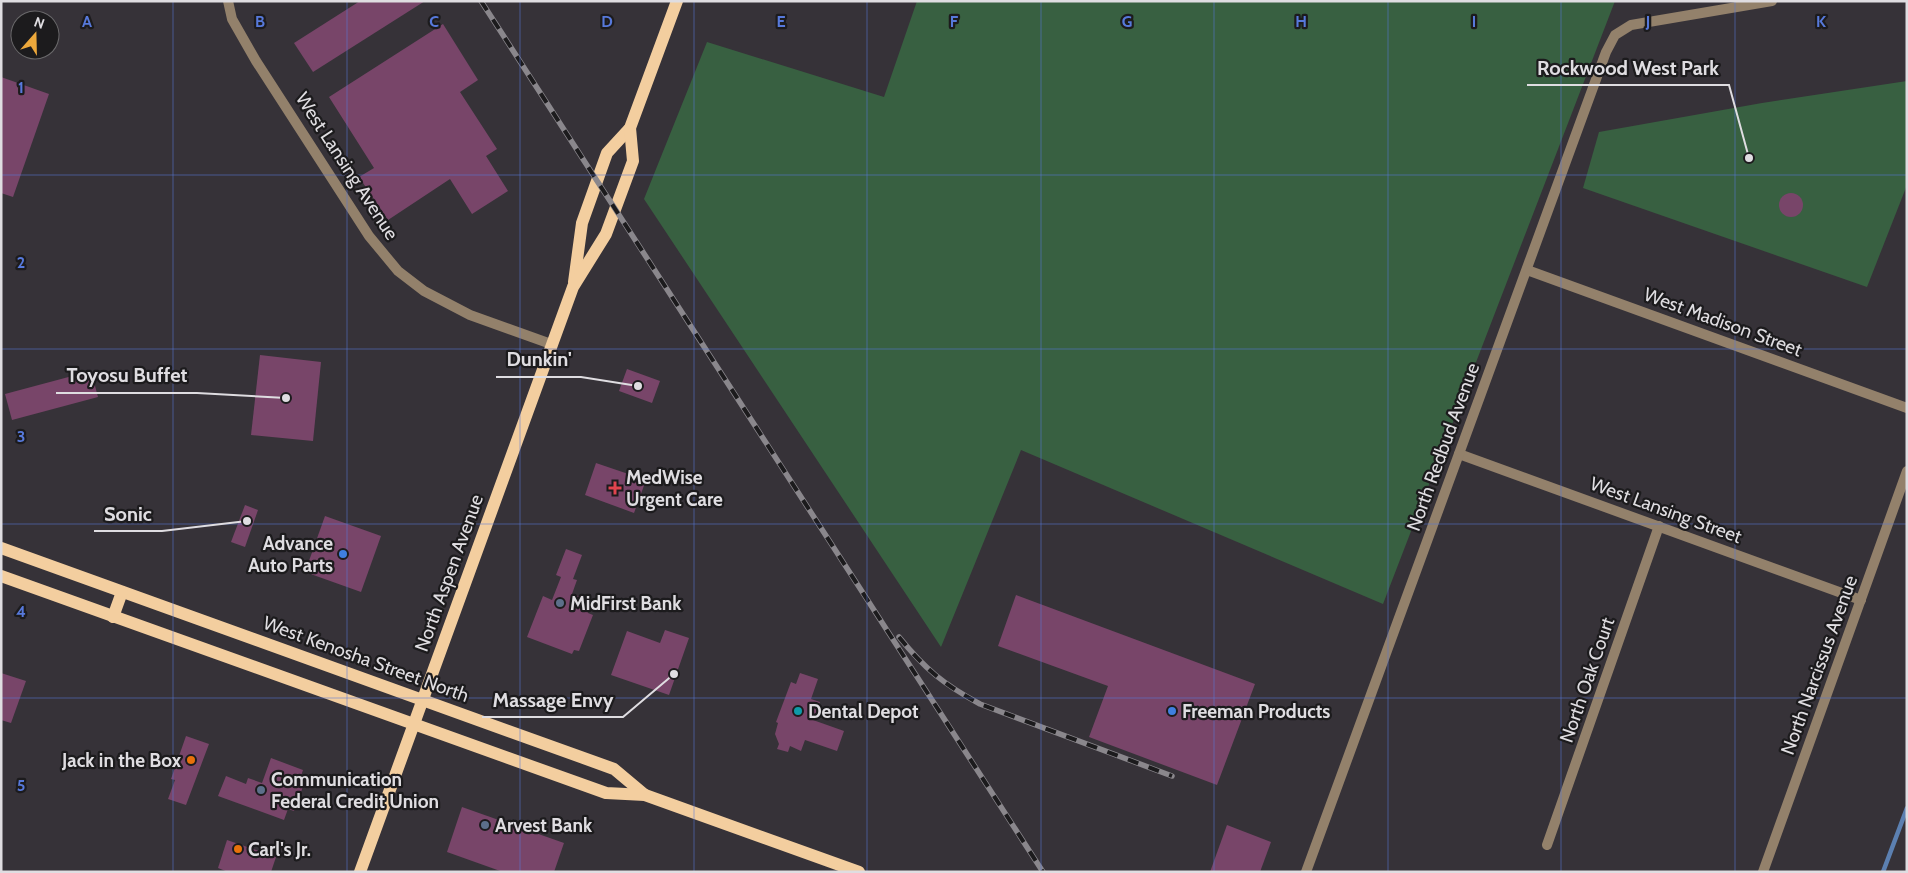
<svg xmlns="http://www.w3.org/2000/svg" width="1908" height="873" viewBox="0 0 1908 873" font-family="Cabin,sans-serif">
<rect width="100%" height="100%" fill="#363238"/>
<!-- green -->
<g fill="#386041">
<path d="M917 1H1615L1383 604 1021 450 941 647 644 199 707 42 884 97Z"/>
<path d="M1907 81V185L1867 287 1583 188 1599 132 1762 103Z"/>
</g>
<g fill="none" stroke-linecap="round" stroke-linejoin="round">
<!-- stream -->
<path stroke="#5c80b1" stroke-width="4.5" d="M1883 872 1907 808"/>
</g>
<!-- building -->
<g fill="#784569">
<path d="M360 1H425L313 72 294 43Z"/>
<path d="M443 24 478 80 460 92 497 149 486 156 508 191 472 214 450 179 388 220 359 177 374 168 329 97Z"/>
<path d="M1 77 49 94 13 197 1 193Z"/>
<circle cx="1791" cy="205" r="12"/>
<path d="M260 355 321 362 313 441 251 435Z"/>
<path d="M627 369 660 381 652 403 619 391Z"/>
<path d="M91 371 98 397 12 420 5 394Z"/>
<path d="M596 463 646 480 634 513 585 495Z"/>
<path d="M245 505 258 510 245 547 231 542Z"/>
<path d="M325 516 381 536 361 592 305 572Z"/>
<path d="M566 549 582 555 573 579 577 580 572 594 581 597 578 605 589 609 588 613 593 615 579 651 574 650 572 654 527 637 543 596 552 600 561 577 556 575Z"/>
<path d="M1016 595 1255 684 1217 785 1089 737 1108 686 998 646Z"/>
<path d="M665 630 689 638 669 695 611 675 627 631 660 643Z"/>
<path d="M1 673 26 681 11 723 1 720Z"/>
<path d="M800 673 818 679 811 699 820 702 813 720 844 731 837 751 805 740 801 751 790 746 788 752 777 749 779 744 775 734 778 723 776 722 791 682 796 684Z"/>
<path d="M186 736 209 744 186 805 168 799 175 780 171 779Z"/>
<path d="M271 758 303 770 299 782 304 784 294 811 288 809 284 820 218 796 226 776 246 784 248 778 262 783Z"/>
<path d="M462 807 564 843 554 872H503L447 852Z"/>
<path d="M1227 825 1271 842 1260 872H1210Z"/>
<path d="M227 840 276 857 271 872H228L218 868Z"/>
</g>
<g fill="none" stroke-linecap="round" stroke-linejoin="round">
<!-- street -->
<g stroke="#93816b" stroke-width="10">
<path d="M228 1 232 19 256 61 369 236 398 271 424 291 470 315 551 344"/>
<path d="M1527 270 1907 408"/>
<path d="M1459 454 1861 600"/>
<path d="M1547 845 1659 526"/>
<path d="M1306 872 1606 52 1615 35 1631 25 1772 1"/>
<path d="M1763 872 1907 471"/>
</g>
<!-- primary -->
<g stroke="#f3ce9f" stroke-width="12">
<path d="M574 282 582 223 607 153 630 128 677 1"/>
<path d="M1 548 614 769 645 795"/>
<path d="M1 576 606 793 645 795 859 872"/>
<path d="M113 617 122 592"/>
<path d="M360 872 573 287 606 234 633 161 630 128"/>
</g>
<!-- rail casing -->
<g stroke="#8a878c" stroke-width="5.5">
<g id="rail">
<path d="M481 1 1043 872"/>
<path d="M899 637C925 669 943 684 980 704L1172 776"/>
</g>
</g>
<!-- rail -->
<use href="#rail" stroke="#1c1b1d" stroke-width="4" stroke-dasharray="11" stroke-linecap="butt"/>
</g>
<!-- grid -->
<path fill="none" stroke="#5779db" stroke-width="1" stroke-opacity="0.55" d="M173 1V872M347 1V872M520 1V872M694 1V872M867 1V872M1041 1V872M1214 1V872M1388 1V872M1561 1V872M1735 1V872M1 175H1907M1 349H1907M1 524H1907M1 698H1907"/>
<!-- markers -->
<path fill="#e0444e" stroke="#1c1b1d" stroke-width="2" d="M612.5 480.5h5v5h5v5h-5v5h-5v-5h-5v-5h5z"/>
<g fill="#3f7fe0" stroke="#1c1b1d" stroke-width="2">
<circle cx="343" cy="554" r="5"/>
<circle cx="1172" cy="711" r="5"/>
</g>
<g fill="#5c6f8a" stroke="#1c1b1d" stroke-width="2">
<circle cx="560" cy="603" r="5"/>
<circle cx="261" cy="790" r="5"/>
<circle cx="485" cy="825" r="5"/>
</g>
<circle fill="#0f9aa8" stroke="#1c1b1d" stroke-width="2" cx="798" cy="711" r="5"/>
<g fill="#e8710a" stroke="#1c1b1d" stroke-width="2">
<circle cx="191" cy="760" r="5"/>
<circle cx="238" cy="849" r="5"/>
</g>
<g text-anchor="middle" dominant-baseline="central" stroke-width="4.5" stroke-linejoin="round" paint-order="stroke">
<!-- street labels -->
<g font-size="19" fill="#dfdde1" stroke="#1c1b1d">
<text transform="translate(347 166) rotate(57)">West Lansing Avenue</text>
<text transform="translate(1723 322) rotate(20)">West Madison Street</text>
<text transform="translate(1443 447) rotate(-70)">North Redbud Avenue</text>
<text transform="translate(1666 510) rotate(20)">West Lansing Street</text>
<text transform="translate(449 573) rotate(-70)">North Aspen Avenue</text>
<text transform="translate(366 659) rotate(20)">West Kenosha Street North</text>
<text transform="translate(1819 665) rotate(-70)">North Narcissus Avenue</text>
<text transform="translate(1587 680) rotate(-71)">North Oak Court</text>
</g>
<!-- poi labels -->
<g font-size="19" font-weight="bold" fill="#dfdde1" stroke="#1c1b1d" text-anchor="start">
<text x="626" y="477">MedWise<tspan x="626" dy="22">Urgent Care</tspan></text>
<text x="333" y="543" text-anchor="end">Advance<tspan x="333" dy="22">Auto Parts</tspan></text>
<text x="570" y="603">MidFirst Bank</text>
<text x="808" y="711">Dental Depot</text>
<text x="1182" y="711">Freeman Products</text>
<text x="181" y="760" text-anchor="end">Jack in the Box</text>
<text x="271" y="779">Communication<tspan x="271" dy="22">Federal Credit Union</tspan></text>
<text x="495" y="825">Arvest Bank</text>
<text x="248" y="849">Carl's Jr.</text>
</g>
</g>
<g font-size="16" text-anchor="middle" font-weight="bold" fill="#5779db" stroke="#1c1b1d" stroke-width="4.5" stroke-linejoin="round" paint-order="stroke">
<text x="87" y="27">A</text>
<text x="260" y="27">B</text>
<text x="434" y="27">C</text>
<text x="607" y="27">D</text>
<text x="781" y="27">E</text>
<text x="954" y="27">F</text>
<text x="1127" y="27">G</text>
<text x="1301" y="27">H</text>
<text x="1474" y="27">I</text>
<text x="1648" y="27">J</text>
<text x="1821" y="27">K</text>
<text x="21" y="93">1</text>
<text x="21" y="268">2</text>
<text x="21" y="442">3</text>
<text x="21" y="617">4</text>
<text x="21" y="791">5</text>
</g>
<!-- callouts -->
<path fill="none" stroke="#dfdde1" stroke-width="2" d="M1749 158L1729 85H1527M638 386L581 377H496M286 398L197 393H56M247 521L162 531H94M674 674L623 717H482"/>
<g fill="#dfdde1" stroke="#1c1b1d" stroke-width="2">
<circle cx="1749" cy="158" r="5"/>
<circle cx="638" cy="386" r="5"/>
<circle cx="286" cy="398" r="5"/>
<circle cx="247" cy="521" r="5"/>
<circle cx="674" cy="674" r="5"/>
</g>
<g font-size="20" text-anchor="middle" font-weight="bold" fill="#dfdde1" stroke="#1c1b1d" stroke-width="4.5" stroke-linejoin="round" paint-order="stroke">
<text x="1628" y="75">Rockwood West Park</text>
<text x="539" y="366">Dunkin'</text>
<text x="127" y="382">Toyosu Buffet</text>
<text x="128" y="521">Sonic</text>
<text x="553" y="707">Massage Envy</text>
</g>
<!-- border -->
<rect width="1908" height="873" fill="none" stroke="#dfdde1" stroke-width="5"/>
<!-- north arrow -->
<g transform="translate(35 35) rotate(20)"><circle r="24" fill="#1c1b1d" stroke="#6a696b"/>
<path d="M0-4L9 19L0 12L-9 19Z" fill="#eda83b"/>
<text y="-8" font-size="14" font-weight="bold" text-anchor="middle" fill="#dfdde1">N</text>
</g>
</svg>
